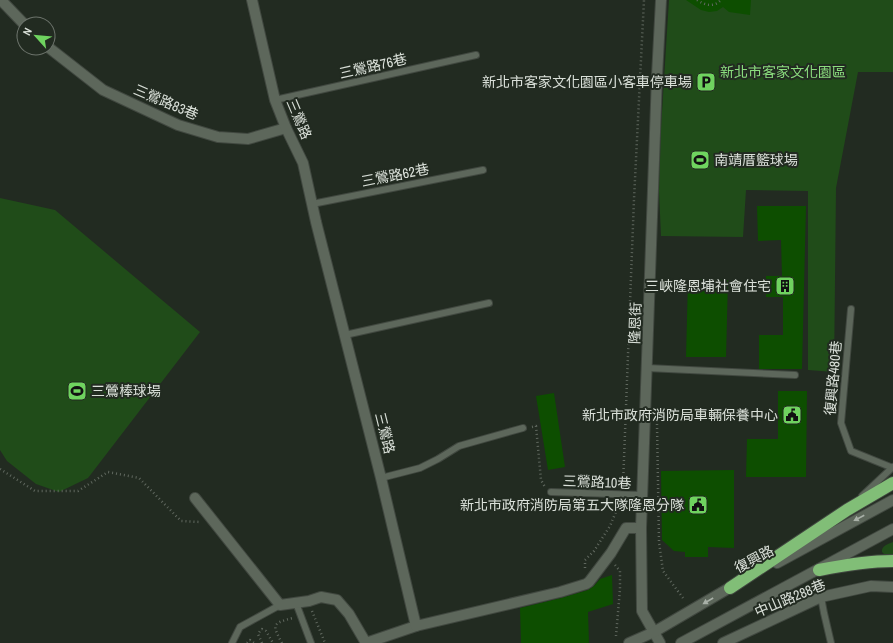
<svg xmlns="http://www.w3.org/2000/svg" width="893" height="643" viewBox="0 0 893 643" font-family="'Archivo Narrow','Noto Sans TC',sans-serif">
<rect width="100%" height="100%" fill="#222b21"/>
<!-- green -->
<g fill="#204c19">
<path d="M669 0H893V72H858L836 188 834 372 808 370V191L746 190 743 237 661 236 659 191 661 128Z"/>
<path d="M0 198 55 210 200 332 88 478 59 492 36 484 7 461 0 450Z"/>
<path d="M893 542V555L884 554 882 552C881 546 888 544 893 542Z"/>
</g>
<!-- building -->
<g fill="#0d4e00">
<path d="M686 0H751L750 15 729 12 723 7 717 11 709 12 701 10Z"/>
<path d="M757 206H806L802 369H759V335H783V297H766V276H782L781 240 758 241Z"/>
<path d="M688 279 728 280 726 357H686Z"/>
<path d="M778 391H807L806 477H746L747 439H778Z"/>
<path d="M554 393 565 467 548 470 536 396Z"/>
<path d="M734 470V548L708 547V557H685V552L674 551 662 540 661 471Z"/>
<path d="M612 575 613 604 588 612 589 643H521L520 608 561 598 588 590 594 586 600 579Z"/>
</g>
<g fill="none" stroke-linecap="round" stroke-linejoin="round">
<!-- service casing -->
<g stroke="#414840" stroke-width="8">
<g id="service">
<path d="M275 100 476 55"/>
<path d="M312 204 483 170"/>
<path d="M851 309 841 423 851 451 893 468"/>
<path d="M345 335 489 303"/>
<path d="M647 368 795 375"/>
<path d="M381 478 420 468 438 459 459 446 523 428"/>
<path d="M551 492 642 495"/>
<path d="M862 496 893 467"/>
<path d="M821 597 824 613 831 643"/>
<path d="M296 603 311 643"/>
<path d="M232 643 240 627 280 605"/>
</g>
</g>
<!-- minor casing -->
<g stroke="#414840" stroke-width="12">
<g id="minor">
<path d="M1 0 24 24"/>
<path d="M48 47 103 90 178 125 218 137 248 139 286 128"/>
<path d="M195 498 280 605 309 601 321 597 337 600 349 614 366 643 416 626"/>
<path d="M723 643 821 597 871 586 893 587"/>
</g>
</g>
<!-- tertiary casing -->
<g stroke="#414840" stroke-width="12">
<g id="tertiary">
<path d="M252 0 275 100 286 128 303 163 316 222 381 478 416 626 560 592 586 584 589 582 611 553 626 528H641"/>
<path d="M660 643 642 611 641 528 657 76 661 0"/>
</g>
</g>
<!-- secondary casing -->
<g stroke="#414840" stroke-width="12">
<g id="secondary">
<path d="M777 563 893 500"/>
<path d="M629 643 654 632 736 584"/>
<path d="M681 643 893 529"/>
</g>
</g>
<!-- motorway casing -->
<g stroke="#414840" stroke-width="14">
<g id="motorway">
<path d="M819 570C844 565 868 561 893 561"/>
<path d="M730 588 847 510 893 483"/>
</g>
</g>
<!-- path -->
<g stroke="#60685f" stroke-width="2.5" stroke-dasharray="1 3" stroke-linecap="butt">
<path d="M697 0C705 5 713 8 721 0"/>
<path d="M657 424 659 542 663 571 683 598"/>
<path d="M532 427 536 426 541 480 545 487"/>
<path d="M0 469 35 491H78L108 472 139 478 181 521 200 522"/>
<path d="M623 485 634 199 644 0"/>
<path d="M615 565 620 571V589L616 636"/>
<path d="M585 568V560L594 551 610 526 620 502"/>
<path d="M312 611 325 643"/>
<path d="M247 643 250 640 254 643"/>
<path d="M262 643 258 634 260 631 262 629 266 631 273 643"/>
<path d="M282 643C272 625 272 623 293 618"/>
</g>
<!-- service -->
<use href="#service" stroke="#5d675b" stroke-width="6"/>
<!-- minor -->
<use href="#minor" stroke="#5d675b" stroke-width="10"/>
<!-- tertiary -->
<use href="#tertiary" stroke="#5d675b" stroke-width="10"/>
<!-- secondary -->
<use href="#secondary" stroke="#5d675b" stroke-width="10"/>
<!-- motorway -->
<use href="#motorway" stroke="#81be77" stroke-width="12"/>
</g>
<!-- one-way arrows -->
<defs><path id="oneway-solid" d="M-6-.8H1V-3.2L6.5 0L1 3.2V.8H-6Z"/></defs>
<g fill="#a8b0a7">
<use href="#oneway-solid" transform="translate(859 518) rotate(152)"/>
<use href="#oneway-solid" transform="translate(708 601) rotate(150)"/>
</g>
<!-- icons -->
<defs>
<g id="parking-square" transform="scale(1)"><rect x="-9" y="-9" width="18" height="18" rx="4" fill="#6fd35f" stroke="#222b21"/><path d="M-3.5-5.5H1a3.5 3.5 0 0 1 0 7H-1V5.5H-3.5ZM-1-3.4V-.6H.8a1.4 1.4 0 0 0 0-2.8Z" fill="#111"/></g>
<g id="stadium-square" transform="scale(1)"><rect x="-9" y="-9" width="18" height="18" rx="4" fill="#6fd35f" stroke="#222b21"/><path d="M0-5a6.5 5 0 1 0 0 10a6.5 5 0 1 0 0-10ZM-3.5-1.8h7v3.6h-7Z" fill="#111"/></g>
<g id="building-square" transform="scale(1)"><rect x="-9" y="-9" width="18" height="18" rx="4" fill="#6fd35f" stroke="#222b21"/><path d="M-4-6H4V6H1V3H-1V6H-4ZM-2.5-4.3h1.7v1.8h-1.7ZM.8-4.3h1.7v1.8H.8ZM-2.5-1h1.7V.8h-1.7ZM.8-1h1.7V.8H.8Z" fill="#111"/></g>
<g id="civic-square" transform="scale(1)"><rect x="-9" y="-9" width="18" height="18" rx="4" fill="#6fd35f" stroke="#222b21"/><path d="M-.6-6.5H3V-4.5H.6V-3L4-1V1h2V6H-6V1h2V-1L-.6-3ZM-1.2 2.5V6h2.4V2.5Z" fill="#111"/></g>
</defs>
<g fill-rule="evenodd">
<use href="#parking-square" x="706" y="82"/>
<use href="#stadium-square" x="700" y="160"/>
<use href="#building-square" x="785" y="286"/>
<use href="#stadium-square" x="77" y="391"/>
<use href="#civic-square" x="792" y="415"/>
<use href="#civic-square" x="698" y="505"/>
</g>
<g text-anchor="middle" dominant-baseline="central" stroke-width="4" stroke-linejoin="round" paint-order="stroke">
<!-- street labels -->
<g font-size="14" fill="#dae0d9" stroke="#222b21">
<text transform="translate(373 66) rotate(-13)">三鶯路76巷</text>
<text transform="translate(166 102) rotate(23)">三鶯路83巷</text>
<text transform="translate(299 119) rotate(67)">三鶯路</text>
<text transform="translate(395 175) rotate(-11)">三鶯路62巷</text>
<text transform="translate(635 323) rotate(-88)">隆恩街</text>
<text transform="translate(833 378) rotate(-85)">復興路480巷</text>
<text transform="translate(385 433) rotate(76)">三鶯路</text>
<text transform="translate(597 482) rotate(2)">三鶯路10巷</text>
<text transform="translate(754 559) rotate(-28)">復興路</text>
<text transform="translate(790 598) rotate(-23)">中山路288巷</text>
</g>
<!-- park labels -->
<g font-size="14" fill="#8bdd7e" stroke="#222b21">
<text x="783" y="72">新北市客家文化園區</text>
</g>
<!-- poi labels -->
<g font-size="14" fill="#dae0d9" stroke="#222b21" text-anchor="end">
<text x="692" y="82">新北市客家文化園區小客車停車場</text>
<text x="714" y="160" text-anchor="start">南靖厝籃球場</text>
<text x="771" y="286">三峽隆恩埔社會住宅</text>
<text x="91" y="391" text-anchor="start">三鶯棒球場</text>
<text x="778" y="415">新北市政府消防局車輛保養中心</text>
<text x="684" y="505">新北市政府消防局第五大隊隆恩分隊</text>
</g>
</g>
<!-- north arrow -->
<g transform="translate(36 36) rotate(297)"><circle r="19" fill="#222b21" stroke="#6c736b"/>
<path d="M0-3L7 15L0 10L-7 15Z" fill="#6fd35f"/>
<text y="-6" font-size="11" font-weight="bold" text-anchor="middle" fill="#dae0d9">N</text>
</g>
</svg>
